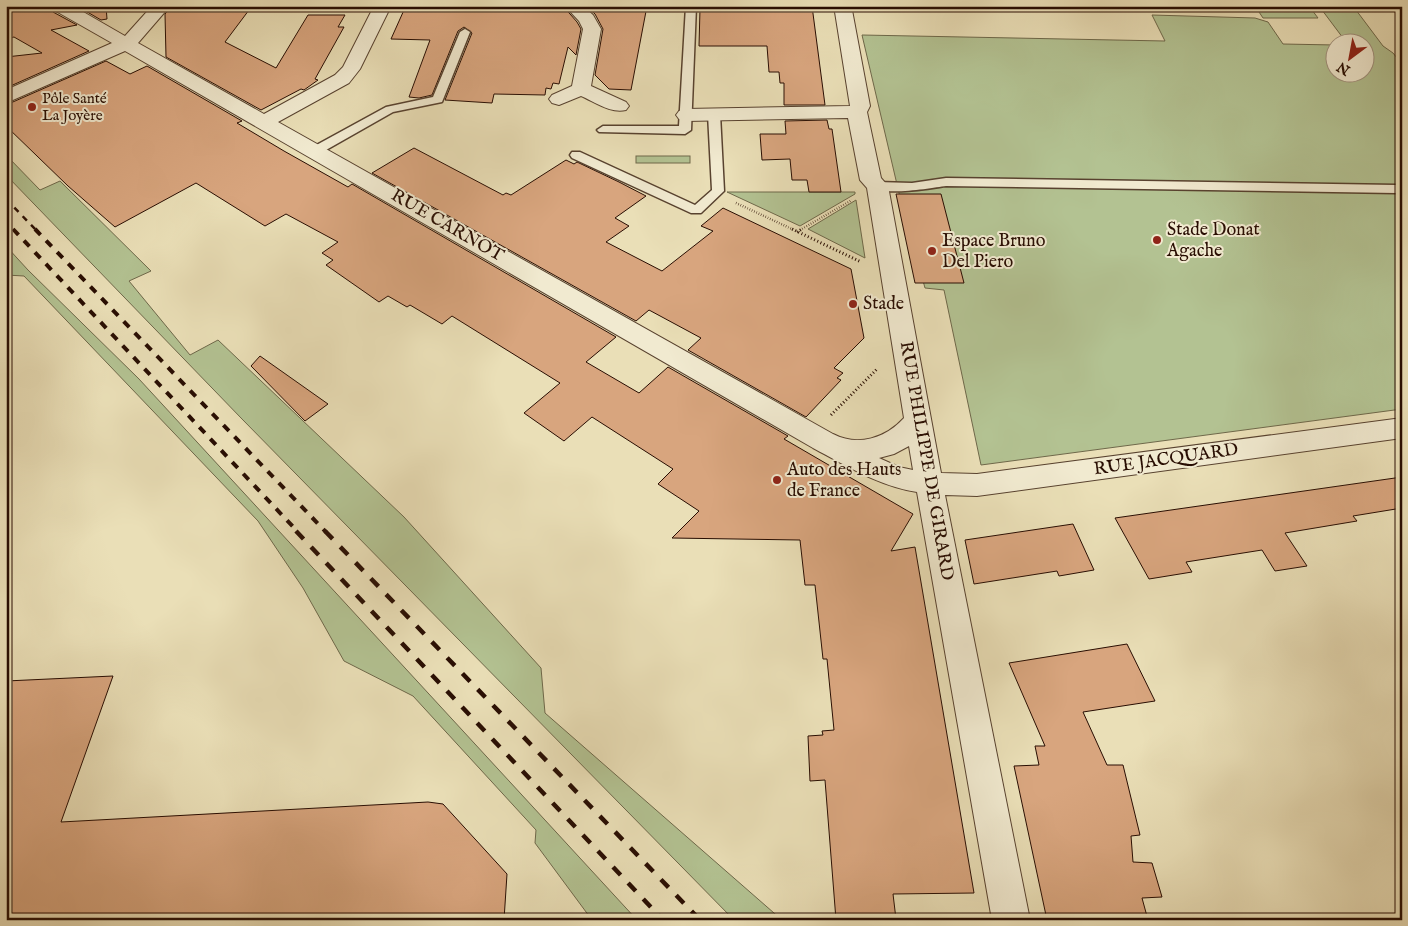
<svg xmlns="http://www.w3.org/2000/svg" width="1408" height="926" viewBox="0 0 1408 926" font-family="'IM FELL English',serif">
<rect width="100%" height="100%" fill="#eadfb7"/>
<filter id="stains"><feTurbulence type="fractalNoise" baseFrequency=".004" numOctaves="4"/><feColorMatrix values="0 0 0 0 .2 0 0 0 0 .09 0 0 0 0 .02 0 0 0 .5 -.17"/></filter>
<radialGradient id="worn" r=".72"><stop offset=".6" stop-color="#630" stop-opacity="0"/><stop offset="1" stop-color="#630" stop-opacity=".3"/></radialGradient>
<!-- green -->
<g fill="#b3c292" stroke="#6e684a">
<path d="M1255 6H1309L1318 18H1263Z"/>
<path d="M1319 6H1353L1383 46 1393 53 1402 64V409L981 465 944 290 925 288 899 193 862 35 1165 41 1152 15 1255 18 1268 22 1283 44 1335 45 1336 72H1366V42H1346Z"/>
<path d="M6 155 40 190 60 181 151 271 129 281 190 355 218 340 404 517 541 668 545 713 782 920H734L242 419 6 175Z"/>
<rect x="636" y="156" width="54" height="7"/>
<path d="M727 192H855V194L800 226Z"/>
<path d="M856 200 865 258 808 229Z"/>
<path d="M6 246 28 270 139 379 637 920H592L535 843 536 830 413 696 344 661 303 588 258 521 24 276 6 275Z"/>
</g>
<!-- building -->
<g fill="#d8a57e" stroke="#280d02">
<path d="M21 6H50L53 12 77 25 51 30 89 51 6 88V57L42 53 14 37 6 39V12Z"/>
<path d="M77 6H106L107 19 101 20Z"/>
<path d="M172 6H252L225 42 276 68 308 15H345L338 27H344L315 79 318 80 304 90 301 89 261 110 166 57 165 14Z"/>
<path d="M415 6H563L577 22 581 29 576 55 568 47 559 84 553 83 551 89 546 88 545 95 494 94 492 103 445 100 472 33 464 27 458 31 432 95 419 98 409 97 430 40 391 39 404 10 413 11Z"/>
<path d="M586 6H647L631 90 609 89 595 75 603 29 595 14Z"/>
<path d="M787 6H812L825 105H784V83H780L779 72H769L767 46H699L700 9H787Z"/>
<path d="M106 61 130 74 147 66 242 121 237 123 284 151 348 187 352 184 616 337 586 362 639 393 668 367 788 436 784 439 913 514 891 551 915 547 974 893 893 894 896 919 836 920 825 780 810 781 808 736 823 735 822 731 834 730 827 659H823L815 585H805L800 540 672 538 699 511 658 484 673 469 592 417 564 441 524 413 560 383 452 316 442 324 410 305 407 307 388 296 379 302 326 265 333 260 322 253 338 242 286 214 265 226 196 183 115 227 68 186 6 126V105Z"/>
<path d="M827 120 829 129H832L841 192H809L807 180H792L790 159 762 160 760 134H786L785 121Z"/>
<path d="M414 148 503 195 506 193 511 195 566 160 574 164 577 162 619 182 646 196 615 218 629 226 606 242 662 271 713 231 701 226 723 208 851 269 864 338 834 368 843 373 837 378 841 380 806 417 688 350 701 338 649 310 636 321 372 173Z"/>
<path d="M896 194H941L964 283H915Z"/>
<path d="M260 356 328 404 305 421 251 366Z"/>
<path d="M1402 477V508L1353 516 1357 521 1285 533 1307 566 1275 571 1262 550 1186 562 1192 572 1149 579 1115 518Z"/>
<path d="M1073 524 1094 570 1059 576 1057 571 974 584 965 540Z"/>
<path d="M1127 644 1155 701 1083 712 1107 765H1123L1140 835 1131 836 1133 862 1152 863 1162 897 1142 898 1148 920H1047L1014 766 1039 765 1035 746H1045L1009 663Z"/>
<path d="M113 676 61 822 428 802 443 804 507 874 504 920H6V681Z"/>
</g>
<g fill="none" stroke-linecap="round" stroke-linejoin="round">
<!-- lane casing -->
<g stroke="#58422f" stroke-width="3">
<g id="lane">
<path d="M686 6H696L691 130 685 134 599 132 597 130 603 126H679Z"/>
<path d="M465 29 470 32 442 102 393 112 319 154H311L309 151 311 148 386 107 433 97 460 32Z"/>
<path d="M714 111 720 114 724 191 701 213H691L572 158 570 155 572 152H580L695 205 712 190 708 114Z"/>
<path d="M946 178 1396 185 1400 186 1402 190 1396 193 946 186C931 188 881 197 871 186L877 182 912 183Z"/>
</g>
</g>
<!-- street casing -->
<g stroke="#58422f" stroke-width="2">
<g id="street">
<path d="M52 6H73L125 36 152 6H170L138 43 264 114 335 75 343 67 374 6H391L360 69 349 83 278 122 833 434C858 447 886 438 904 418L867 188 860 180 848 118 686 121 679 119 676 115 679 111 686 109 850 106 835 12 830 6H849L852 10 870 106 867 112 881 178 888 186 941 473 977 474 1402 418V438L977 496 945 495 1030 920H992L917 492C879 486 847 466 813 448L125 51 6 103V90L112 43 54 10ZM909 446 913 470 899 467 879 458 894 454Z"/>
<path d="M565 6H583L593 15 601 29 591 86 626 102 629 106 626 110C611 114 595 102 581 96L559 105 552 103 549 99 552 95 572 86 583 29 579 21Z"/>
</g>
</g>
<!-- path-far1 -->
<g stroke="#280d02" stroke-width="2.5" stroke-dasharray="0.5 2" stroke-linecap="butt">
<path d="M736 203 794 230"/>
<path d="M800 230 852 200"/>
</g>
<!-- path -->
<g stroke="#280d02" stroke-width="3" stroke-dasharray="1 2.5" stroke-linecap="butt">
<path d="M792 229 861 262"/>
<path d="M797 232 802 229"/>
<path d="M831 415 878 368"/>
</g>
<!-- lane -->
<use href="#lane" fill="#f1ead0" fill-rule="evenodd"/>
<!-- street -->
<use href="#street" fill="#f1ead0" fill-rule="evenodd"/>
<!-- rail-far2 -->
<g stroke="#280d02" stroke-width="2.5" stroke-dasharray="6 6" stroke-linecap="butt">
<path d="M6 199 36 230"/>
<path d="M6 222 14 230"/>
</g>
<!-- rail-far1 -->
<g stroke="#280d02" stroke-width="4" stroke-dasharray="8 8" stroke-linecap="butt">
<path d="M13 229 298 532"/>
<path d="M35 229 326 532"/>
</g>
<!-- rail -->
<g stroke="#280d02" stroke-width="4.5" stroke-dasharray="11 11" stroke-linecap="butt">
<path d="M296 531 663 920"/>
<path d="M325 531 700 920"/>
</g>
</g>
<!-- markers -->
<g fill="#8f2418" stroke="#f1ead0" stroke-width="2">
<circle cx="32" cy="107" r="5"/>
<circle cx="1157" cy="240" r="5"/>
<circle cx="932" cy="251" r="5"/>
<circle cx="853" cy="304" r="5"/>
<circle cx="777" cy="480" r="5"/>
</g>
<g text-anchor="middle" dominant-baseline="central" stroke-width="4" stroke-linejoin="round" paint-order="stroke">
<!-- far-poi labels -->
<g font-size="15" fill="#280d02" stroke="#f1ead0" text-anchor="start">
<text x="42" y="98">Pôle Santé<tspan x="42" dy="17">La Joyère</tspan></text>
</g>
<!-- street labels -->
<g font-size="18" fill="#280d02" stroke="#f1ead0">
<text transform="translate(447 226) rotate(30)">RUE CARNOT</text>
<text transform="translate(1166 460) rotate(-8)">RUE JACQUARD</text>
<text transform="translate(926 461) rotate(80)">RUE PHILIPPE DE GIRARD</text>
</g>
<!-- poi labels -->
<g font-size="18" fill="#280d02" stroke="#f1ead0" text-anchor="start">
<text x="1167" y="230">Stade Donat<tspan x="1167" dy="21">Agache</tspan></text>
<text x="942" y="241">Espace Bruno<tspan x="942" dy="21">Del Piero</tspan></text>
<text x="863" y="304">Stade</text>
<text x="787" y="470">Auto des Hauts<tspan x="787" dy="21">de France</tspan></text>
</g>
</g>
<!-- margin -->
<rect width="1408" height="926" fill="none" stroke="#eadfb7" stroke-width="25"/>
<rect x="8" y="8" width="1393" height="911" fill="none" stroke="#280d02" stroke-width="2.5"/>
<rect x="12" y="12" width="1383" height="901" fill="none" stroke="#280d02"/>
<!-- north arrow -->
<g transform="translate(1350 58) rotate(212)"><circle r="24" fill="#f1ead0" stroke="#a1927e"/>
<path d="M0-4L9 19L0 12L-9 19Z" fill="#8f2418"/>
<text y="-8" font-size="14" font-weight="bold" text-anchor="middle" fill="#280d02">N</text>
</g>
<rect width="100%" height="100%" filter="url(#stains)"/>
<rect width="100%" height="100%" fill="url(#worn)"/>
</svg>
